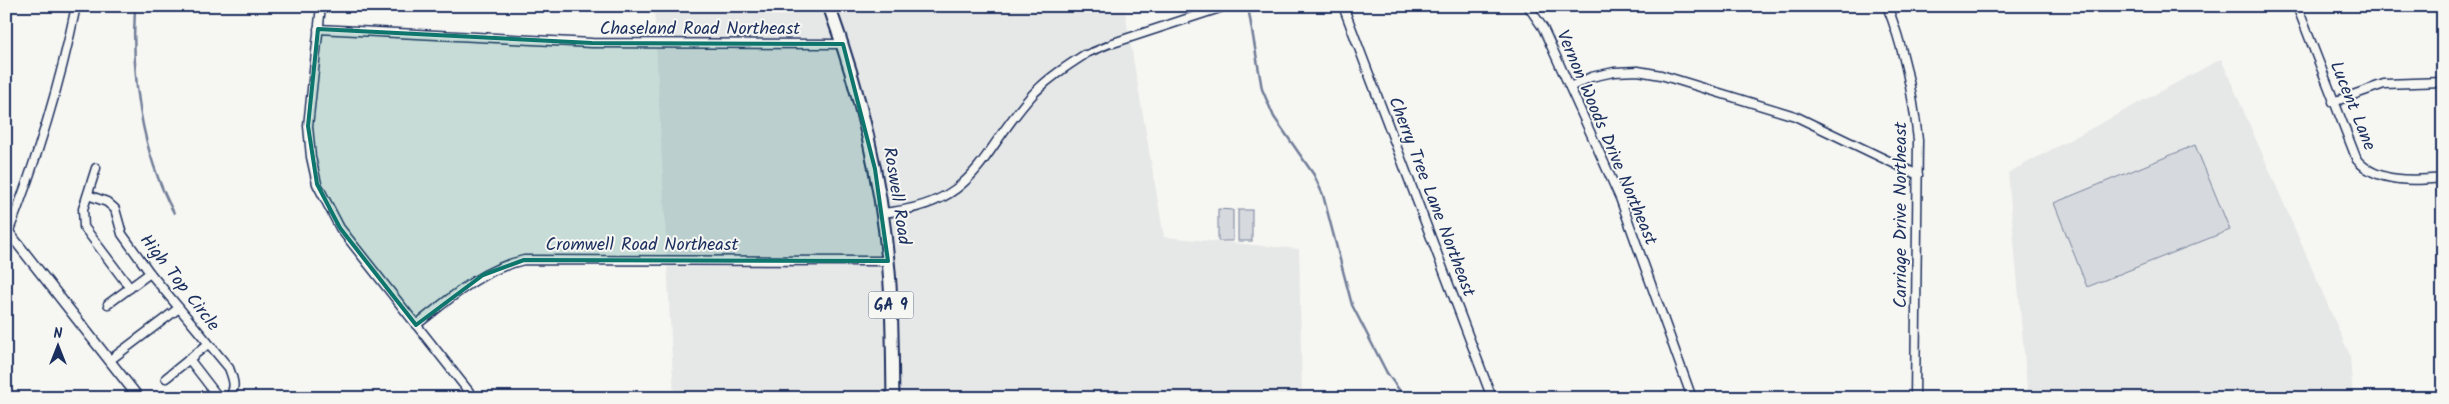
<svg xmlns="http://www.w3.org/2000/svg" width="2449" height="404" viewBox="0 0 2449 404" font-family="Kalam,sans-serif">
<rect width="100%" height="100%" fill="#f6f6f2"/>
<filter id="ink" filterUnits="userSpaceOnUse"><feTurbulence type="fractalNoise" baseFrequency=".02" numOctaves="2"/><feDisplacementMap in="SourceGraphic" scale="10" xChannelSelector="R" yChannelSelector="G"/><feConvolveMatrix kernelMatrix="1 2 1 2 8 2 1 2 1" color-interpolation-filters="sRGB"/></filter>
<g filter="url(#ink)">
<!-- built -->
<g fill="#e6e7e7">
<path d="M654 6H1124L1164 237 1299 249 1302 398H674Z"/>
<path d="M2221 59 2350 356 2353 398H2028L2008 173Z"/>
</g>
<!-- green -->
<g fill="#d6d9dd" stroke="#78849e">
<path d="M2195 145 2230 230 2087 287 2054 203Z"/>
<path d="M1218 209 1233 210V241H1218Z"/>
<rect x="1238" y="210" width="14" height="31"/>
</g>
<g fill="none" stroke-linecap="round" stroke-linejoin="round">
<!-- stream -->
<g stroke="#717e99" stroke-width="2.5">
<path d="M135 6C131 77 141 151 174 213"/>
<path d="M1248 7 1262 89 1274 117 1314 175 1323 195 1352 305 1387 373 1405 398"/>
</g>
<!-- pedestrian casing -->
<g stroke="#1b2f5e" stroke-width="9">
<path id="pedestrian" d="M1084 55 1113 43"/>
</g>
<!-- minor casing -->
<g stroke="#1b2f5e" stroke-width="11">
<g id="minor">
<path d="M321 6 308 126 311 157 317 184 340 228 474 398"/>
<path d="M1343 6 1492 398"/>
<path d="M1528 6 1543 28 1620 198 1692 398"/>
<path d="M1887 6C1904 48 1913 95 1918 140L1915 398"/>
<path d="M2297 6 2357 160C2377 183 2414 181 2443 178"/>
<path d="M318 29 592 43 843 44"/>
<path d="M1113 43 1226 6"/>
<path d="M1570 87 1591 77 1614 72 1638 71 1661 75 1795 116 1918 175"/>
<path d="M2333 102 2384 84 2443 82"/>
<path d="M96 168 83 209 84 227 130 288"/>
<path d="M88 195 107 202 115 209 122 234 150 273 229 368C233 379 237 387 229 398"/>
<path d="M882 213C981 204 979 151 1035 92 1050 77 1067 66 1084 55"/>
<path d="M6 238C36 163 60 85 76 6"/>
<path d="M108 304 150 273"/>
<path d="M416 325C451 298 480 270 524 260L888 261"/>
<path d="M189 359 219 398"/>
<path d="M110 360 179 308"/>
<path d="M166 378 208 344"/>
</g>
</g>
<!-- tertiary casing -->
<g stroke="#1b2f5e" stroke-width="12">
<path id="tertiary" d="M6 229 139 398"/>
</g>
<!-- primary casing -->
<g stroke="#1b2f5e" stroke-width="15">
<path id="primary" d="M829 6C859 89 880 173 888 261 893 306 892 352 893 398"/>
</g>
<!-- pedestrian -->
<use href="#pedestrian" stroke="#f6f6f2" stroke-width="5.5"/>
<!-- minor -->
<use href="#minor" stroke="#f6f6f2" stroke-width="8"/>
<!-- tertiary -->
<use href="#tertiary" stroke="#f6f6f2" stroke-width="9"/>
<!-- primary -->
<use href="#primary" stroke="#f6f6f2" stroke-width="11"/>
</g>
</g>
<!-- marked area -->
<path fill="#0f766e" fill-opacity="0.2" stroke="#0f766e" stroke-width="4" stroke-linejoin="round" d="M318 29 592 43 843 44 875 169 888 261 524 260 483 275 416 325 340 228 317 184 308 126Z"/>
<g text-anchor="middle" dominant-baseline="central" stroke-width="4" stroke-linejoin="round" paint-order="stroke">
<!-- shield labels -->
<rect fill="#f6f6f2" stroke="#5d6b8a" stroke-width="1" x="868.5" y="291.5" width="45" height="27" rx="4"/>
<g font-size="16" font-weight="bold" fill="#1b2f5e">
<text x="891" y="305">GA 9</text>
</g>
<!-- street labels -->
<g font-size="18" fill="#1b2f5e" stroke="#f6f6f2">
<text x="700" y="29">Chaseland Road Northeast</text>
<text transform="translate(2352 106) rotate(68)">Lucent Lane</text>
<text transform="translate(1606 138) rotate(67)">Vernon Woods Drive Northeast</text>
<text transform="translate(896 196) rotate(81)">Roswell Road</text>
<text transform="translate(1431 197) rotate(69)">Cherry Tree Lane Northeast</text>
<text transform="translate(1901 215) rotate(-90)">Carriage Drive Northeast</text>
<text x="642" y="245">Cromwell Road Northeast</text>
<text transform="translate(179 283) rotate(52)">High Top Circle</text>
</g>
</g>
<!-- margin -->
<rect width="2449" height="404" fill="none" stroke="#f6f6f2" stroke-width="25"/>
<rect x="12" y="12" width="2424" height="379" fill="none" stroke="#1b2f5e" stroke-width="2" filter="url(#ink)"/>
<!-- north arrow -->
<g transform="translate(58 346)" stroke="#f6f6f2" stroke-width="4" paint-order="stroke">
<path d="M0-4L9 19L0 12L-9 19Z" fill="#1b2f5e"/>
<text y="-8" font-size="14" font-weight="bold" text-anchor="middle" fill="#1b2f5e">N</text>
</g>
</svg>
